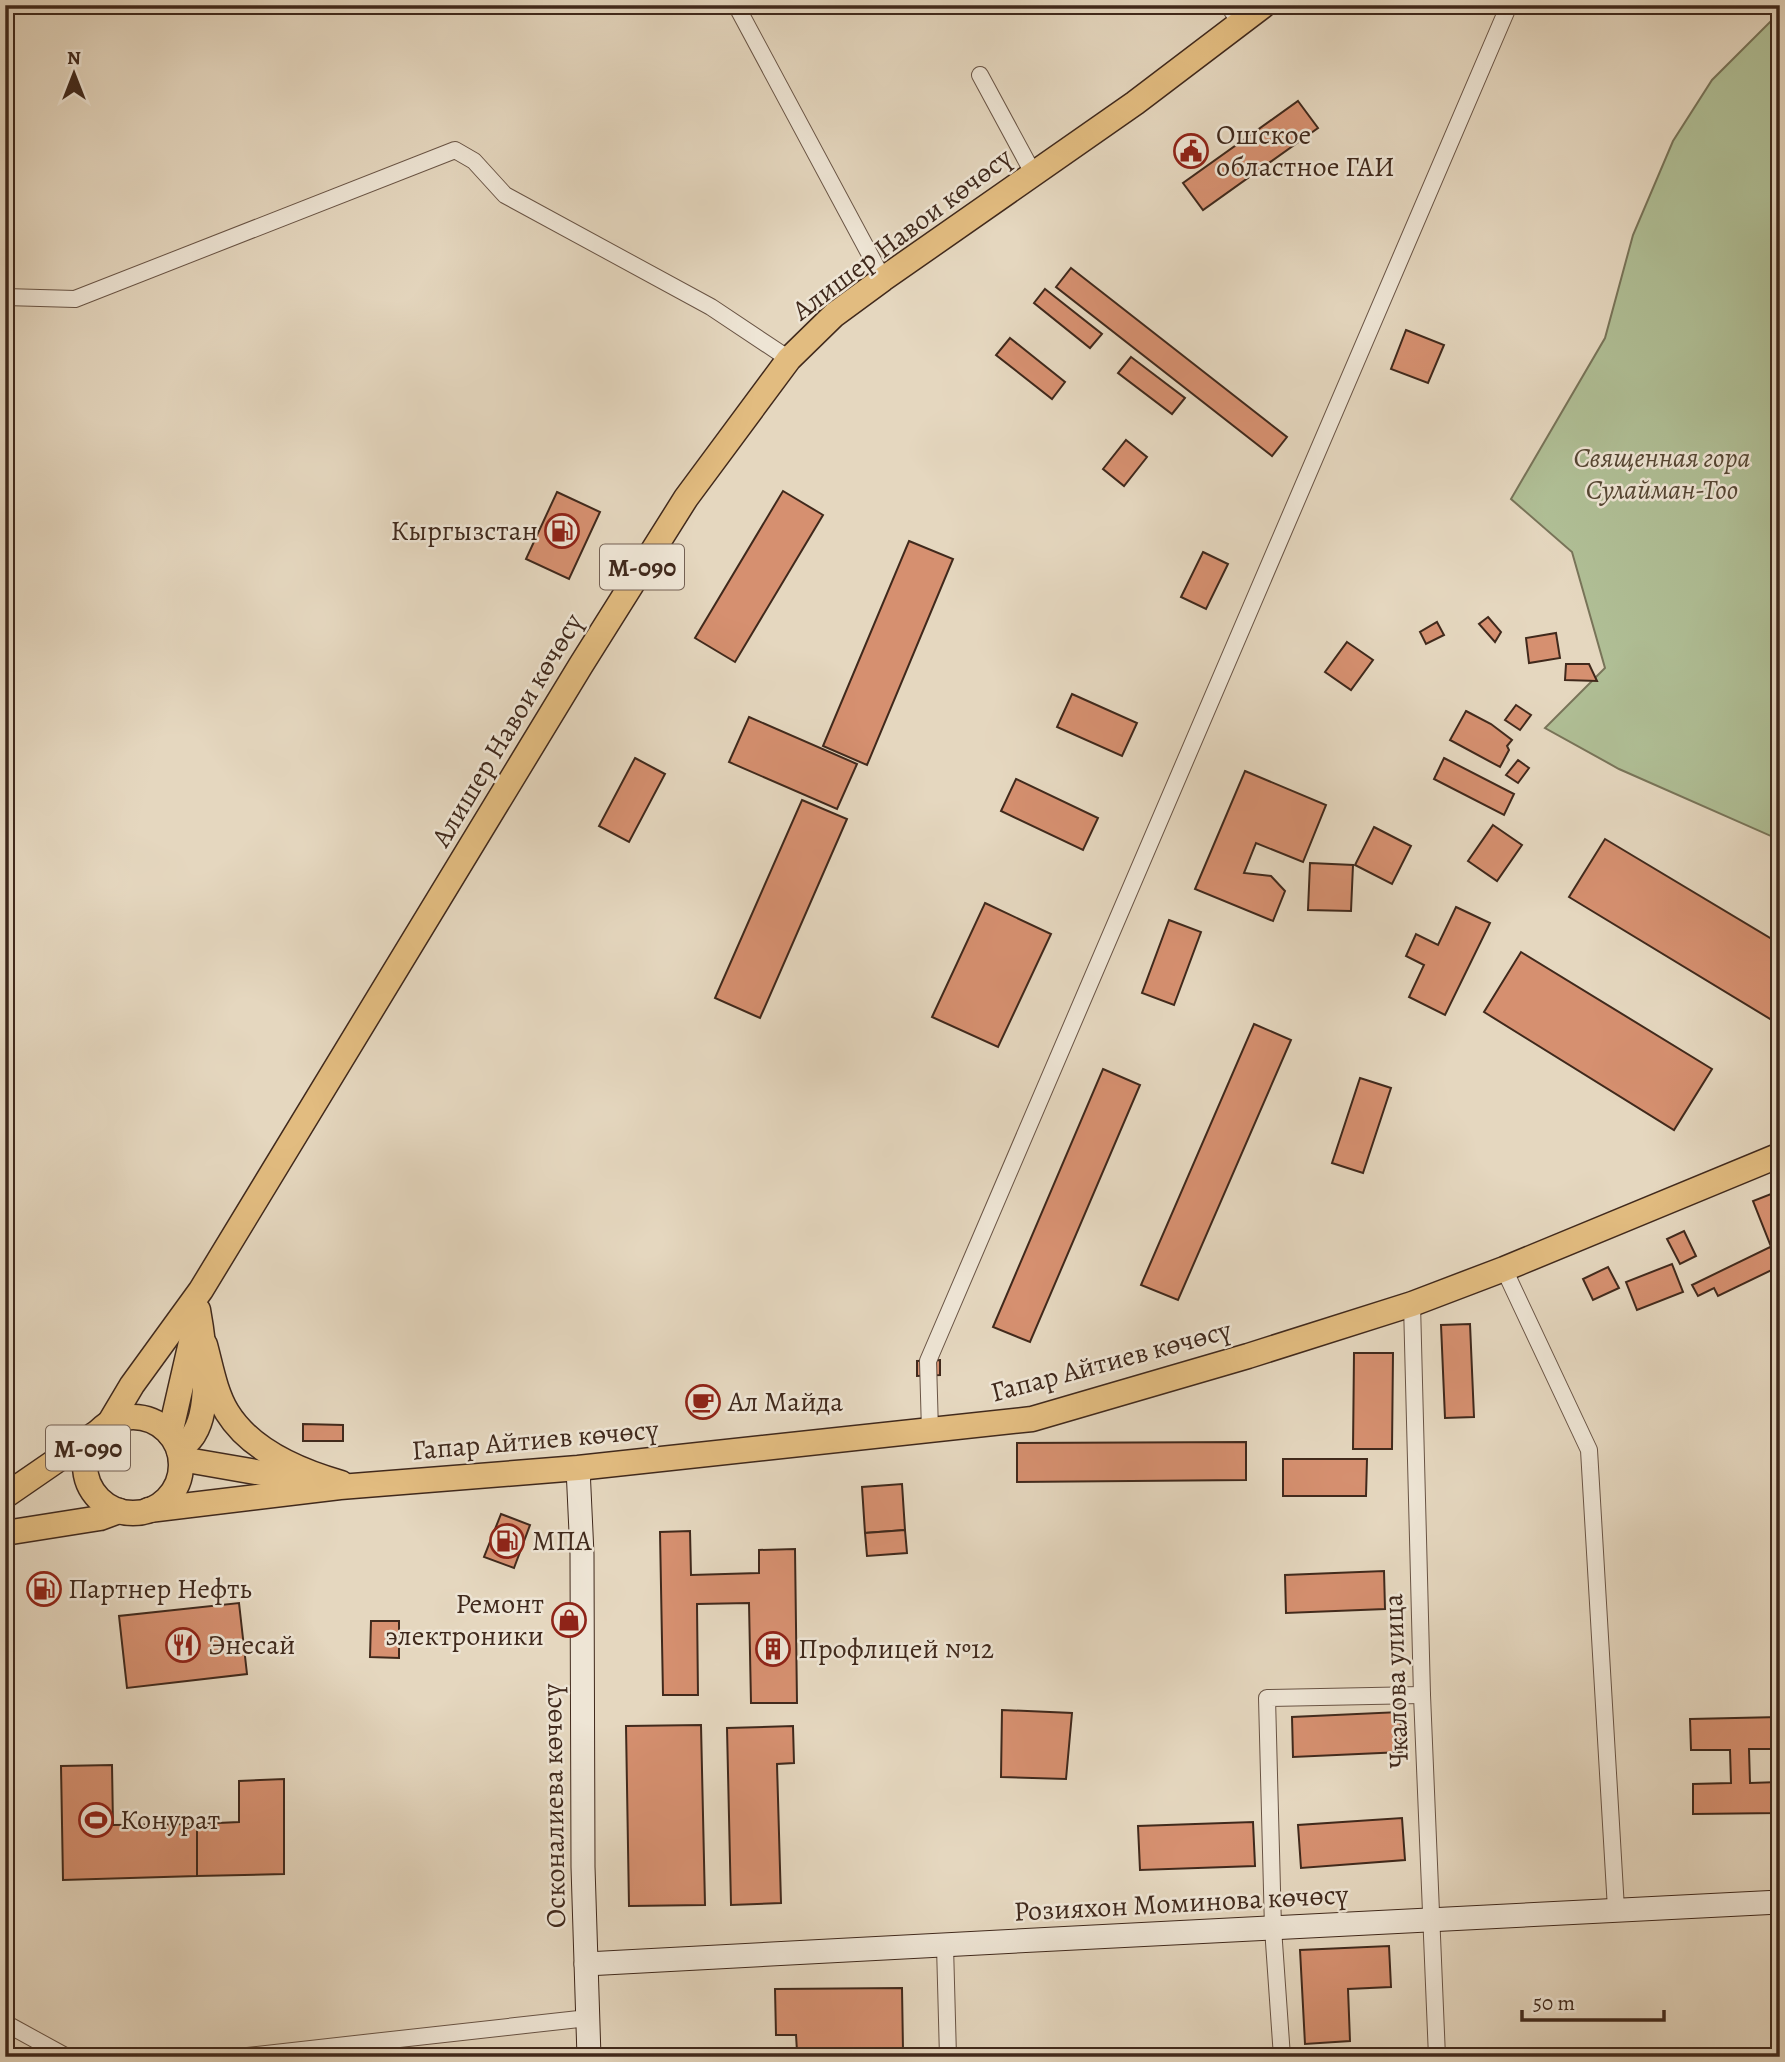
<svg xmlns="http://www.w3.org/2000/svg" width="1785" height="2062" viewBox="0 0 1785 2062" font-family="Alegreya,serif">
<rect width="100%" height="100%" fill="#e5d7bf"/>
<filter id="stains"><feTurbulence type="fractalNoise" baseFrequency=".00286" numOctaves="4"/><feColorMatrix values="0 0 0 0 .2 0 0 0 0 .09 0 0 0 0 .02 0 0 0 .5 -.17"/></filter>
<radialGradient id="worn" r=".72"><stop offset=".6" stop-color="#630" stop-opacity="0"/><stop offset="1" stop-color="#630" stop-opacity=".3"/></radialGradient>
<!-- green -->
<path fill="#b0bf96" stroke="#787459" stroke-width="2" d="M1775 17 1780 24V840L1619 769 1545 728 1605 668 1572 552 1511 499 1605 338 1633 235 1673 141 1712 80Z"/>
<!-- building -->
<g fill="#d69070" stroke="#40291c" stroke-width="2">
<path d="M1298 101 1318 128 1203 210 1183 183Z"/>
<path d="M1071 268 1287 437 1272 456 1056 287Z"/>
<path d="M1045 289 1102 334 1090 348 1034 303Z"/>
<path d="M1406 330 1444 345 1428 383 1391 369Z"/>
<path d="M1010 338 1065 382 1052 399 996 355Z"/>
<path d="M1131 357 1185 398 1172 414 1118 373Z"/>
<path d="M1126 440 1147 457 1124 486 1103 469Z"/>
<path d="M783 491 823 515 735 662 695 638Z"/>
<path d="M557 492 600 512 569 579 526 559Z"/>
<path d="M909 541 953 559 867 765 823 746Z"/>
<path d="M1203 552 1228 564 1206 609 1181 597Z"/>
<path d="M1488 617 1501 632 1495 642 1479 624Z"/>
<path d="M1437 622 1444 635 1426 644 1420 632Z"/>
<path d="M1556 633 1560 658 1529 663 1526 638Z"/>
<path d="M1347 642 1373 660 1351 690 1325 672Z"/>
<path d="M1566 664H1589L1597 681 1565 680Z"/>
<path d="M1072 694 1137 723 1122 756 1057 727Z"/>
<path d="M1516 705 1531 715 1520 730 1505 720Z"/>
<path d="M1466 711 1491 724 1512 740 1507 746 1509 750 1500 767 1450 740Z"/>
<path d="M749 717 857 764 837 809 729 762Z"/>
<path d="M635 758 665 774 629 842 599 826Z"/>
<path d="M1444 758 1514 794 1504 815 1434 779Z"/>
<path d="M1518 760 1529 768 1518 783 1506 775Z"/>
<path d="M1245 771 1326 805 1303 862 1256 843 1244 873 1271 876 1285 891 1273 921 1195 889Z"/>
<path d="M1016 779 1098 818 1083 850 1001 811Z"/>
<path d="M802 800 847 819 760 1018 715 998Z"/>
<path d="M1493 825 1522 845 1497 881 1468 861Z"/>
<path d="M1374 827 1411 846 1392 884 1355 865Z"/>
<path d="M1605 839 1780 944V1025L1569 897Z"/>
<path d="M1310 863 1353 865 1351 911 1308 910Z"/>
<path d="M985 903 1051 934 998 1047 932 1017Z"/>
<path d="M1456 907 1490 923 1445 1015 1409 997 1424 965 1406 956 1416 934 1438 945Z"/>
<path d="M1169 920 1201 932 1174 1005 1142 993Z"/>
<path d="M1521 952 1712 1069 1674 1130 1484 1012Z"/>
<path d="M1254 1024 1291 1040 1178 1300 1141 1285Z"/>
<path d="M1103 1069 1140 1085 1030 1342 993 1327Z"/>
<path d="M1360 1078 1391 1088 1363 1173 1332 1163Z"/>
<path d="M1771 1194 1780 1214V1251L1774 1254 1753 1201Z"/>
<path d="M1684 1231 1696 1256 1680 1264 1667 1239Z"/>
<path d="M1770 1247 1780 1266 1718 1296 1714 1288 1698 1296 1692 1285Z"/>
<path d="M1672 1264 1683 1292 1637 1310 1626 1282Z"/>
<path d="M1608 1267 1619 1288 1593 1300 1583 1279Z"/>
<path d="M1470 1324 1474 1417 1445 1418 1441 1325Z"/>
<path d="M1354 1353H1393L1392 1449H1353Z"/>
<path d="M940 1360V1375L917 1376V1361Z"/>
<path d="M303 1424 343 1425V1441H303Z"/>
<path d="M1246 1442V1480L1017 1482V1443Z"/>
<path d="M1283 1459H1367L1366 1496H1283Z"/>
<path d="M902 1484 905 1530 865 1533 862 1487Z"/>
<path d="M501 1514 530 1525 514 1568 484 1557Z"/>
<path d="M905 1530 907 1553 867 1556 865 1533Z"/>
<path d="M690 1531 691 1575 759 1573V1550L795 1549 797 1703H751L749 1603 697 1604 698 1695H663L660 1532Z"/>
<path d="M1384 1571 1385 1609 1286 1613 1285 1575Z"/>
<path d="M239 1603 247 1674 127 1688 119 1616Z"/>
<path d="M371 1621H399V1658L370 1657Z"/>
<path d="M1002 1710 1072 1713 1066 1779 1001 1777Z"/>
<path d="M1400 1712 1402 1752 1293 1757 1292 1717Z"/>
<path d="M1780 1717V1749H1749L1750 1783 1780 1782V1813L1693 1814V1784L1731 1783 1730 1750H1691L1690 1719Z"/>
<path d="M701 1725 705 1905 629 1906 626 1726Z"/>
<path d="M793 1726 794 1763 777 1764 781 1903 731 1905 727 1728Z"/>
<path d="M112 1765 113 1825 197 1824V1876L63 1880 61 1766Z"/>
<path d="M5 1771 10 1791 5 1792Z"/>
<path d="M284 1779V1874L197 1876V1824L239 1822V1781Z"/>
<path d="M1402 1818 1405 1860 1301 1868 1298 1825Z"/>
<path d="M1253 1822 1255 1866 1140 1870 1138 1826Z"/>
<path d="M1389 1946 1391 1987 1348 1989 1350 2041 1305 2044 1300 1950Z"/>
<path d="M902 1988 903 2050 797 2051 796 2035H776L775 1989Z"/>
</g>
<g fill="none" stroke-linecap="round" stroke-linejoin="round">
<!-- street casing -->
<g stroke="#695445" stroke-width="18">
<g id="street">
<path d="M736 5 883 279"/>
<path d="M1228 5 1241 24"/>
<path d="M980 75 1033 173"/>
<path d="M5 297 75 299 455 150 474 161 505 195 711 307 789 359"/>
<path d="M1504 1269 1589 1450 1616 1909"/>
<path d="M1412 1304 1422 1695 1437 2057"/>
<path d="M930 1431 928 1361 1509 5"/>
<path d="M945 1946 948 2057"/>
<path d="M5 2023 67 2057"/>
<path d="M238 2057 588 2018"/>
<path d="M1282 2057 1273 1928 1267 1698 1422 1695"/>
</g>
</g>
<!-- secondary casing -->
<g stroke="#40291c" stroke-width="25">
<g id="secondary">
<path d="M578 1468 582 1554 583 1867 589 2057"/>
<path d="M586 1964C984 1944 1382 1919 1780 1902"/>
</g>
</g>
<!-- primary casing -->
<g stroke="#40291c" stroke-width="27">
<g id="primary">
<path d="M205 1345C211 1367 215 1392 227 1412 251 1451 299 1471 341 1483"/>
<circle cx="133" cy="1465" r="48"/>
<path d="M110 1422 132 1385 201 1290 581 665 686 498 789 359 834 315 883 279 1135 103 1264 5"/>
<path d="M170 1434 195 1325"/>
<path d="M179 1450C184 1445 190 1441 194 1434 212 1405 204 1343 198 1310"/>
<path d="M181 1459 308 1481"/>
<path d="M5 1496 95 1434"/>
<path d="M149 1510 340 1487 578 1468 1032 1419 1248 1356 1412 1304 1504 1269 1780 1155"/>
<path d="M5 1533 100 1518 119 1511"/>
</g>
</g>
<!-- street -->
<use href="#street" stroke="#eee5d5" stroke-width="16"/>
<!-- secondary -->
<use href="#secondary" stroke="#eee5d5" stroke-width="23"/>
<!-- primary -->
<use href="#primary" stroke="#e2bc80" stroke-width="24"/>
</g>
<!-- icons -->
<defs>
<g id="civic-ring" transform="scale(1.75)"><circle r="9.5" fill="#eee5d5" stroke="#8f2418" stroke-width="1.5"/><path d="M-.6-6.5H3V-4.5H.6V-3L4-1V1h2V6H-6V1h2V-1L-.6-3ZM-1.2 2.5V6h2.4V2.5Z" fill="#8f2418"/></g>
<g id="fuel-ring" transform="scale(1.75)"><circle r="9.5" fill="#eee5d5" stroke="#8f2418" stroke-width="1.5"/><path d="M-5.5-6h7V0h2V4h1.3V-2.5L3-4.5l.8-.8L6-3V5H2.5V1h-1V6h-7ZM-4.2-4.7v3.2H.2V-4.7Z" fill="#8f2418"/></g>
<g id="cafe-ring" transform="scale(1.75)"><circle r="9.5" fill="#eee5d5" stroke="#8f2418" stroke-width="1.5"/><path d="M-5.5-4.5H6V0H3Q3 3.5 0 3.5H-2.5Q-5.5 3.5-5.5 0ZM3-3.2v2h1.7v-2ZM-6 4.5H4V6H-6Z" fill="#8f2418"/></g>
<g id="shop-ring" transform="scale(1.75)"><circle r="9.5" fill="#eee5d5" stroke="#8f2418" stroke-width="1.5"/><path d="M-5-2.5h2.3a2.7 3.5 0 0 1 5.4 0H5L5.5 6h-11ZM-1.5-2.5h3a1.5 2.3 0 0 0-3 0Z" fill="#8f2418"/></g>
<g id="restaurant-ring" transform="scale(1.75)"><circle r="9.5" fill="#eee5d5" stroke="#8f2418" stroke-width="1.5"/><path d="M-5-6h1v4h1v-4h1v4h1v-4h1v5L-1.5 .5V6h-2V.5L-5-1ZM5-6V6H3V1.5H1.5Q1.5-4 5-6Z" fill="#8f2418"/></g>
<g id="building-ring" transform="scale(1.75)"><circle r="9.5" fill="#eee5d5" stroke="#8f2418" stroke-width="1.5"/><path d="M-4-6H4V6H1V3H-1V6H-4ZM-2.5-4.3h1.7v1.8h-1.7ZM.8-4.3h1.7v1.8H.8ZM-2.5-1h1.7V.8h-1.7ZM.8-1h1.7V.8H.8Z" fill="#8f2418"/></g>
<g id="stadium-ring" transform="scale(1.75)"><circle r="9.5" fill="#eee5d5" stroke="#8f2418" stroke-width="1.5"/><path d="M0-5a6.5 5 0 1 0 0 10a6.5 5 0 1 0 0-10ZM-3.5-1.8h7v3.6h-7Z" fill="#8f2418"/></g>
</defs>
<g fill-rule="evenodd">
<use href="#civic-ring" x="1191" y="151"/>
<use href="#fuel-ring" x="562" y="531"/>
<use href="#cafe-ring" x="703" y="1402"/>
<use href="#fuel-ring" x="507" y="1541"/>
<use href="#fuel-ring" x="44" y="1589"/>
<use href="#shop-ring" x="569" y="1620"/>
<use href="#restaurant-ring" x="183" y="1645"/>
<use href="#building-ring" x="773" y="1649"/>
<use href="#stadium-ring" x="96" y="1820"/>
</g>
<g text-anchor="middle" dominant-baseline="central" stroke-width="5" stroke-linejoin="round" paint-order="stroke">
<!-- shield labels -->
<g fill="#eee5d5" stroke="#746154" stroke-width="2">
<rect x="600" y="544.5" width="84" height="45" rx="5"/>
<rect x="46" y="1425.5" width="84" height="45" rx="5"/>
</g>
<g font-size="26" font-weight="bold" fill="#40291c">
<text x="642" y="567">М-090</text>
<text x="88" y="1448">М-090</text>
</g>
<!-- poi labels -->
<g font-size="28" fill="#40291c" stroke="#eee5d5" text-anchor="start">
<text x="1216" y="135">Ошское<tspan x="1216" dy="32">областное ГАИ</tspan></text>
<text x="538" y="531" text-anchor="end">Кыргызстан</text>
<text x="728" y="1402">Ал Майда</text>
<text x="532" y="1541">МПА</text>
<text x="68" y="1589">Партнер Нефть</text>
<text x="544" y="1604" text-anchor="end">Ремонт<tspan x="544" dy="32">электроники</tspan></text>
<text x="208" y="1645">Энесай</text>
<text x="798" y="1649">Профлицей №12</text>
<text x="120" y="1820">Конурат</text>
</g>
<!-- street labels -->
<g font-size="28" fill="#40291c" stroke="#eee5d5">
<text transform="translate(902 234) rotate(-37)">Алишер Навои көчөсү</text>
<text transform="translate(507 730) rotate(-59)">Алишер Навои көчөсү</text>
<text transform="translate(1111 1361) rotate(-15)">Гапар Айтиев көчөсү</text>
<text transform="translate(535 1440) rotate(-5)">Гапар Айтиев көчөсү</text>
<text transform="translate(1396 1681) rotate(-92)">Чкалова улица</text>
<text transform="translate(554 1806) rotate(-91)">Осконалиева көчөсү</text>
<text transform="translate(1181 1903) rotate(-3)">Розияхон Моминова көчөсү</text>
</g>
<!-- park labels -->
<g font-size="28" font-style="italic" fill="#564734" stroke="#eee5d5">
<text x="1662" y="458">Священная гора<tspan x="1662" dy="32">Сулайман-Тоо</tspan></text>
</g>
</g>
<!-- margin -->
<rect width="1785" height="2062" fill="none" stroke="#e5d7bf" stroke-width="28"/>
<rect x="7" y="7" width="1771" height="2048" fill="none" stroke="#40291c" stroke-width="3.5"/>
<rect x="14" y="14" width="1757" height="2034" fill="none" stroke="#40291c" stroke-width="2"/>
<!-- north arrow -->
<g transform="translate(74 74)" stroke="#eee5d5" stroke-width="5" paint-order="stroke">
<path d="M0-5L12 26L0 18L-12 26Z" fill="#40291c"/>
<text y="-10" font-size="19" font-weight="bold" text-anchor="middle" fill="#40291c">N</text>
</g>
<!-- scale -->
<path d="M1522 2010v10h142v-10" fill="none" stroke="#40291c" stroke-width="3.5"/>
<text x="1533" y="2010" font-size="21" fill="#40291c" stroke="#eee5d5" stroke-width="5" paint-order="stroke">50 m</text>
<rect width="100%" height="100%" filter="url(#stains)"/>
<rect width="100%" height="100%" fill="url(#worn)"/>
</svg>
